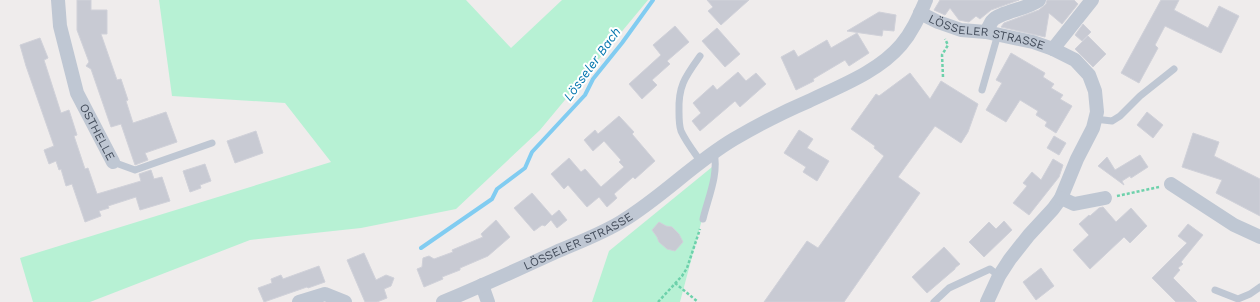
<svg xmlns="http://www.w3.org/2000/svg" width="1260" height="302" viewBox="0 0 1260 302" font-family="'Work Sans',sans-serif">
<rect width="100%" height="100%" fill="#efecec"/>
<!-- green -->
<g fill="#b7f1d4">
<path d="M159 0H466L511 48 562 0H648L540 130 456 209 361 228 250 240 90 302H33L20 258 331 162 285 103 172 96Z"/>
<path d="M717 163 680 302H592L609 251Z"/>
</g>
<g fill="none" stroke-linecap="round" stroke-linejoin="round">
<!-- stream -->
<path stroke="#81ccf1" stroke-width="4" d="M421 248 492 199 497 189 525 168 532 152 585 95 593 79 622 43 653 0"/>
</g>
<!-- building -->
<g fill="#c8cad3" stroke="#d0d1d9">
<path d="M77 0H91V10H107V34H101L117 80 121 79 128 100 126 101 133 123 166 112 177 142 145 153 148 160 135 165 121 124 111 127 91 69 86 66 89 62 77 30Z"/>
<path d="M707 0H749L721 25 708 11 713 7Z"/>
<path d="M940 0H1019L991 10 980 19 976 16 969 22 959 20 950 8 945 15 934 10Z"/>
<path d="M1047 0H1074L1078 4 1062 24 1049 13 1045 37 1001 27 1004 23 1039 10 1046 4Z"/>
<path d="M1161 0H1179L1174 10 1208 28 1219 6 1239 16 1221 53 1165 26 1155 45 1158 48 1139 83 1121 73Z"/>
<path d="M879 12 896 15 894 31 883 30 882 36 847 31Z"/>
<path d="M1083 24 1091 32 1082 41 1075 35Z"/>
<path d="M675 26 689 42 667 61 670 64 652 80 657 85 642 99 629 84 661 55 653 45Z"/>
<path d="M717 28 740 54 725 67 702 41Z"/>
<path d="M857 33 869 53 849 66 845 60 813 79 814 81 796 90 781 57 794 50 798 57 827 40 831 48Z"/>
<path d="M1088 36 1106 54 1093 67 1075 49Z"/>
<path d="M40 38 48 58 44 60 61 113 69 110 77 135 74 136 85 169 88 168 97 194 141 181 139 174 151 170 154 179 162 177 170 201 140 210 136 197 108 206 109 208 99 211 101 216 85 222 72 184 66 186 61 169 59 170 56 161 49 164 44 150 54 146 26 66 20 45Z"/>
<path d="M1011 53 1045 73 1043 77 1054 84 1051 88 1063 95 1060 99 1072 106 1056 133 1045 126 1047 122 1036 115 1038 111 1020 100 1006 122 986 110 1002 83 996 80Z"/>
<path d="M738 72 746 81 756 73 766 84 740 107 735 101 700 131 692 121 701 113 693 103 713 85 717 90Z"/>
<path d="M910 73 930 99 941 81 978 104 968 132 961 143 935 126 898 177 920 193 844 302H764L807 241 818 248 884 156 874 148 875 146 851 129 876 94 879 96Z"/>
<path d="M1147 112 1163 125 1153 138 1137 125Z"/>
<path d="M619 116 634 132 632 134 655 161 635 179 633 177 614 194 617 198 607 207 599 197 587 207 568 185 564 189 551 174 569 158 581 172 585 169 601 187 624 167 619 162 621 160 604 141 593 151 584 140 595 130 598 134Z"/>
<path d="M799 130 813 139 807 148 829 161 817 181 803 172 806 167 784 153Z"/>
<path d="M256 131 263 153 235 163 227 141Z"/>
<path d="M1193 133 1219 142 1214 156 1260 179V216L1216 193 1222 180 1182 167Z"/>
<path d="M1054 136 1066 143 1059 155 1047 148Z"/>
<path d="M1140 155 1148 167 1131 178 1130 176 1122 181 1124 185 1098 166 1107 157 1115 170Z"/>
<path d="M1053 159 1063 165 1059 177 1029 215 1013 203 1027 186 1023 183 1032 172 1041 180Z"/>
<path d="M205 164 211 181 200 185 201 188 190 192 183 171Z"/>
<path d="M532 193 552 216 559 210 567 220 557 228 551 220 545 226 542 225 534 231 514 208Z"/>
<path d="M1103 207 1116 222 1131 208 1147 226 1130 243 1124 237 1090 269 1073 250 1089 235 1079 224 1089 215 1090 216 1099 208Z"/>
<path d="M496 220 510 237 488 256 460 268V270L442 277 443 279 424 287 417 269 422 267 423 258 429 256 434 259 453 252 452 250 483 237 481 234Z"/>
<path d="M1004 221 1012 230 984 257 969 242 989 222 996 229Z"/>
<path d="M659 222 666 226 672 227 679 234 683 242 675 251 667 249 659 242 657 237 652 230Z"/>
<path d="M1188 224 1203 235 1181 262 1183 264 1178 268 1180 270 1173 278 1197 302H1176L1152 278 1187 243 1178 236Z"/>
<path d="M944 247 960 264 955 268V269L927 293 912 277Z"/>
<path d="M364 253 376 280 386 275 394 278 391 286 384 289 387 298 377 302H365L347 260Z"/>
<path d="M319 266 325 282 308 288 307 287 264 302 258 288 272 283 271 279 281 275 283 279Z"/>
<path d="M1041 268 1054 286 1036 300 1023 282Z"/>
</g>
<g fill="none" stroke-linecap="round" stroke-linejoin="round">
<!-- path -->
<g stroke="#6dd1ab" stroke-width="2.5" stroke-dasharray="3 2" stroke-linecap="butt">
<path d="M943 77 942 55 948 45 945 39"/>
<path d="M1117 196 1159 187"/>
<path d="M675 283 698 302"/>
<path d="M658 302 682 276 687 268 700 229"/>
</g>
<!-- lane -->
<g stroke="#bfc7d3" stroke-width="7">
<path d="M700 56C685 77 678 86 679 112 679 118 679 125 681 131 686 142 694 152 701 162"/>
<path d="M982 90 998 34"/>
<path d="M1095 119 1112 121 1120 116 1140 96 1174 69"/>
<path d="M113 162 135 170 212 143"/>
<path d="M703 219C708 198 719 174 714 153"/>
<path d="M1215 290 1238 299 1250 294 1260 287"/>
<path d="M934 302 949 288 990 269 999 276"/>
</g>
<!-- street -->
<g stroke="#bfc7d3" stroke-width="14">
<path id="s1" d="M58 0 60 26 77 93 113 162"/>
<path id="s2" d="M920 13 938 22 961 30 986 32 1033 42 1053 49 1075 60 1089 75 1095 91 1097 112 1093 128 1077 159 1061 198 1053 209 1029 235 1010 259 999 276 987 302"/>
<path d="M986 32C988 29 990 24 992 21 999 12 1028 9 1039 0"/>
<path d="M1053 49 1092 0"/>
<path d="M1171 184 1234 225 1260 237"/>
<path d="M1061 198 1074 204 1105 198"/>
<path d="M482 285 488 302"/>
<path d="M299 302 325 294 345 302"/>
<path id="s3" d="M443 302C481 286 519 269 556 252 579 242 604 233 624 220 663 196 695 162 734 139 758 125 783 112 809 101 840 86 878 72 901 45 913 31 919 16 926 0"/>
</g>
</g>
<g text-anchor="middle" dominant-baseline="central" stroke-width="4" stroke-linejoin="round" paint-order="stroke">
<!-- street labels -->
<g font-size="12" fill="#444d5b" stroke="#fff">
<text stroke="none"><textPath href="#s2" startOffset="70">LÖSSELER STRASSE</textPath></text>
<text stroke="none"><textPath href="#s1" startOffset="139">OSTHELLE</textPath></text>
<text stroke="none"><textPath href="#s3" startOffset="148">LÖSSELER STRASSE</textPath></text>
</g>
<!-- water labels -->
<g font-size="13" font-style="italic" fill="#0476ae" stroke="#fff">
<text transform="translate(592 64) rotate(-54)">Lösseler Bach</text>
</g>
</g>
</svg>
